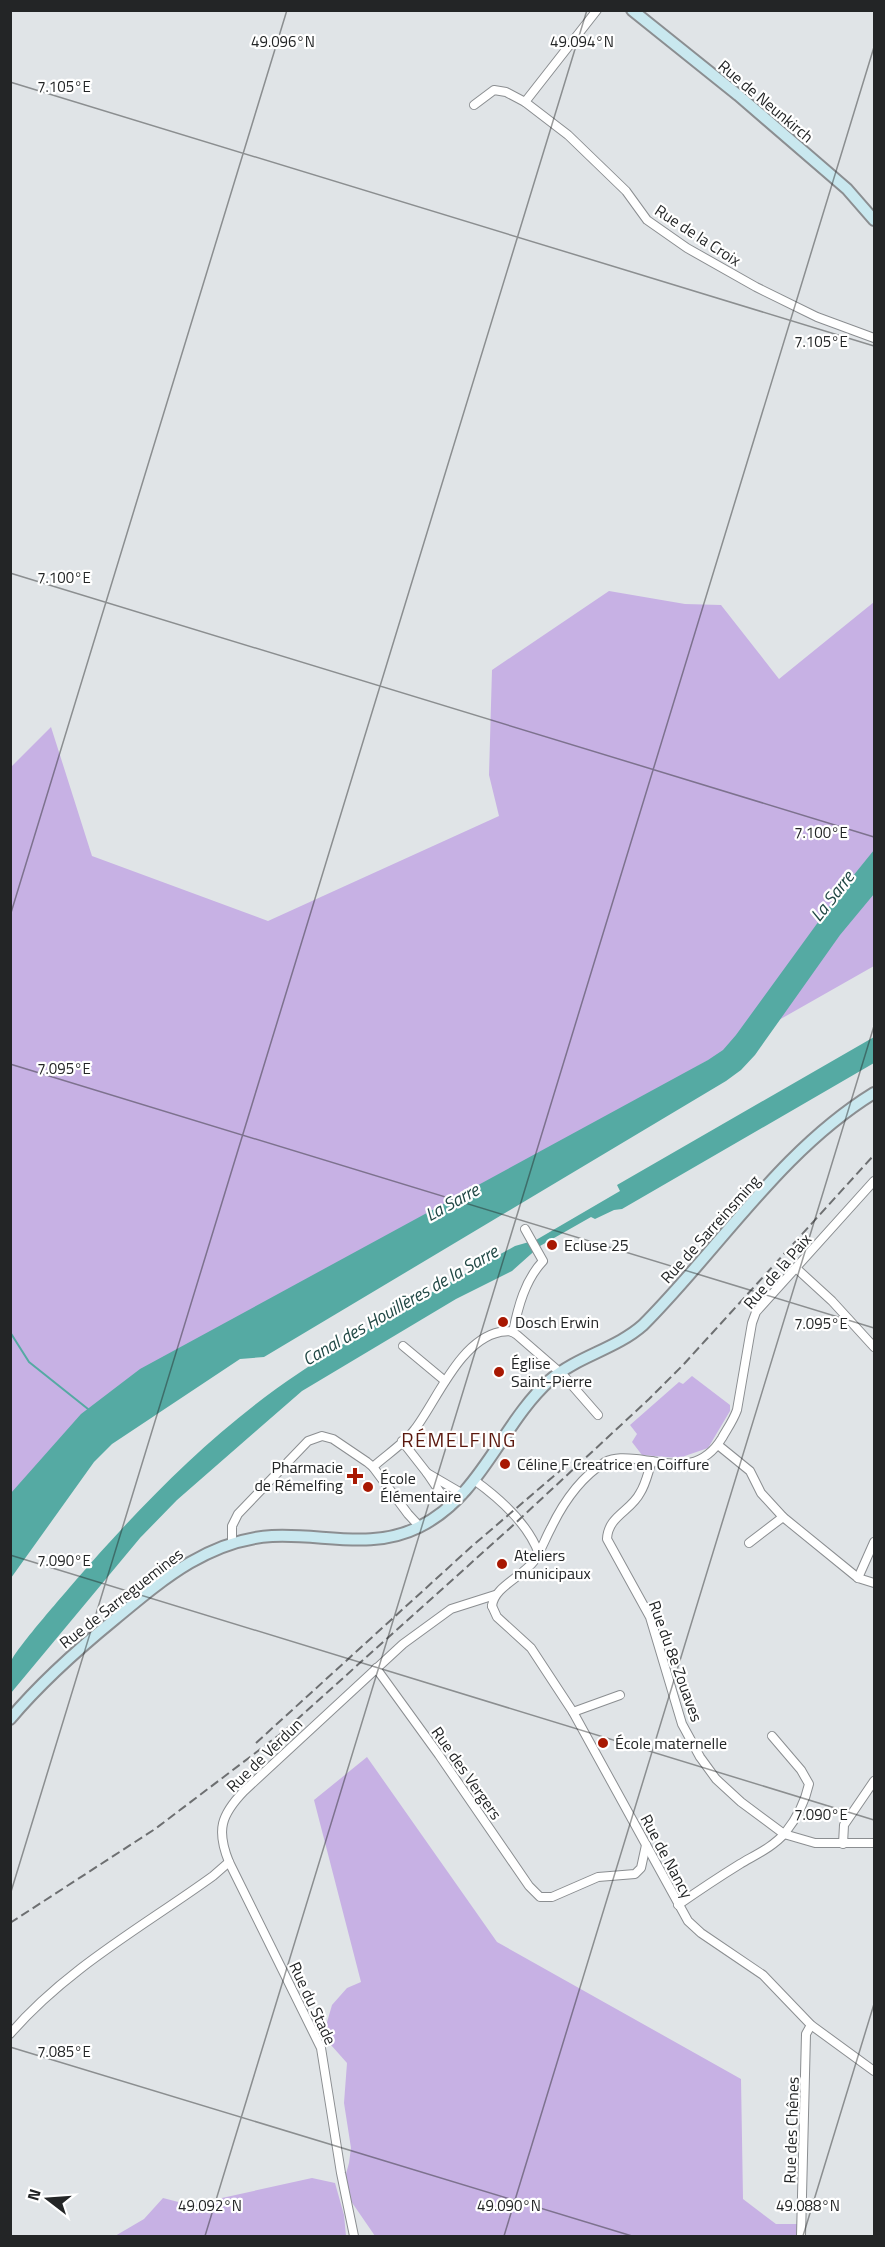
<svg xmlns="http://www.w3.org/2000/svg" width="885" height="2247" viewBox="0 0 885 2247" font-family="'Titillium Web',sans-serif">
<rect width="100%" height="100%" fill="#e0e4e7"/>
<!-- green -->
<g fill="#c7b1e4">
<path d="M609 591 685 604 721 605 779 679 874 602V966L631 1104 136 1376 11 1516V767L51 727 92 856 268 921 499 816 489 775 492 670Z"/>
<path d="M692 1376 730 1405V1411L708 1448 679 1458 642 1455 632 1442 637 1434 630 1425 679 1382 683 1384Z"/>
<path d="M367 1757 497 1942 741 2079 743 2199 776 2224H798V2236H375L342 2188 349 2163 351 2148 344 2103 347 2063 323 2036 332 2005 347 1988 361 1982 314 1800Z"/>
<path d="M312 2178 335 2183 344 2215 346 2236H115L144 2219 163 2198 190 2205Z"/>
</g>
<!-- water -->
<g fill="#55aaa3">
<path d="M874 850V894L840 935 755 1055 741 1070 726 1081 264 1357 240 1359 112 1444 94 1462 11 1578V1493L81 1414 140 1369 708 1060 723 1050 736 1035 840 892Z"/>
<path d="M874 1037V1063L622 1209 614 1210 595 1219 591 1217 540 1246 512 1271 456 1299 302 1391 177 1500 140 1538 11 1693C11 1684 8 1671 11 1662 13 1652 66 1592 76 1580 142 1504 215 1429 299 1373 368 1326 442 1287 515 1246L536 1240 620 1191 617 1185Z"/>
</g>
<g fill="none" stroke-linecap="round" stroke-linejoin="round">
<!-- stream -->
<path stroke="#55aaa3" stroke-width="2" d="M10 1332 29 1362 88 1409"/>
<!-- street casing -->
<g stroke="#8b8e91" stroke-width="10">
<g id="street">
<path d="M525 102 597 10"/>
<path d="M474 105 494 90 506 92 525 102 568 135 626 191 647 220 687 248 756 287 817 317 874 338"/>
<path d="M796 1268 832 1301 874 1347"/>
<path d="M513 1332C518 1307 525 1280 543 1261L525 1229"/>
<path d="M403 1346 445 1381"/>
<path d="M402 1441 427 1473"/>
<path d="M718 1445 750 1471 761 1493 783 1517 858 1578 874 1583"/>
<path d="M652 1461C648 1472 646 1484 640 1493 631 1511 608 1516 607 1539L650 1617 682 1724 700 1757 716 1779 741 1802 784 1834 815 1843H874"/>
<path d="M373 1467C386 1455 405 1443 415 1429 437 1400 460 1340 500 1332 507 1331 511 1330 517 1335L563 1375 598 1415"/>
<path d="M474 1480C499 1498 528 1523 539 1554"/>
<path d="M450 1507 427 1473 463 1494"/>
<path d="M232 1543V1526L238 1514 308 1441 322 1436 333 1439 367 1462 373 1467 408 1514 420 1527"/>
<path d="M749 1543 783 1517"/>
<path d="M858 1578 874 1542"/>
<path d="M492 1606C494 1587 522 1577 534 1561 541 1551 545 1539 551 1528 563 1503 580 1478 605 1462 615 1457 626 1458 636 1459 671 1463 700 1474 722 1438 727 1429 733 1421 737 1410L752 1323 756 1312 874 1181"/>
<path d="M492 1606 497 1617 531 1648 573 1712 688 1921 701 1933 763 1975 811 2025 874 2071"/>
<path d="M376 1668 439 1755 529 1886 540 1897H552L598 1877 635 1874 641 1868 646 1845"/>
<path d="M573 1712 620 1695"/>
<path d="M843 1844 844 1825 874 1781"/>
<path d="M678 1905C698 1891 719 1877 740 1864 755 1855 773 1847 785 1833 797 1818 805 1802 809 1784L801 1770 772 1736"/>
<path d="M10 2034C67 1968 144 1926 213 1876L229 1862"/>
<path d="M354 2236 341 2173 321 2048 229 1862C216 1830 221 1815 244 1791L403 1644 451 1609 495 1595"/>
<path d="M801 2236 806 2034 811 2025"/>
</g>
</g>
<!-- secondary casing -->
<g stroke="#8b8e91" stroke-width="14">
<g id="secondary">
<path d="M632 10 738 95 847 189 874 220"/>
<path d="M10 1719C42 1681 77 1650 115 1619 162 1580 208 1540 272 1536 322 1533 371 1551 419 1527 482 1496 501 1424 550 1380 578 1356 616 1349 643 1325 720 1248 780 1151 874 1093"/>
</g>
</g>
<!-- street -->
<use href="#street" stroke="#fff" stroke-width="8"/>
<!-- secondary -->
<use href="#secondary" stroke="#c9e8ef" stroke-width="10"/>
<!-- rail -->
<g stroke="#6d6f71" stroke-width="2" stroke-dasharray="9 4.5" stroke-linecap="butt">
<path d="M256 1743 471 1547 562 1469"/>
<path d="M10 1923 155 1829 283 1732 509 1529 649 1399 684 1364 874 1155"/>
</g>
</g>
<!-- ticks -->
<path fill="none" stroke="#232526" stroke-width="1.5" stroke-opacity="0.45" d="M10 82 874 346M10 573 874 837M10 916 287 10M10 1064 874 1328M10 1555 874 1820M10 1895 587 10M10 2047 632 2236M205 2236 874 47M504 2236 874 1026M803 2236 874 2004"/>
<!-- markers -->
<g fill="#a81802" stroke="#fff" stroke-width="2">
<circle cx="552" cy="1245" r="6"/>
<circle cx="503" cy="1322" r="6"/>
<circle cx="499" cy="1372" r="6"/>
<circle cx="505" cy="1464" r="6"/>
<path d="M352 1467h6v6h6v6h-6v6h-6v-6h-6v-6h6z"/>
<circle cx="368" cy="1487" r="6"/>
<circle cx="502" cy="1564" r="6"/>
<circle cx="603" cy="1743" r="6"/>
</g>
<g text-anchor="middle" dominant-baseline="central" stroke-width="4.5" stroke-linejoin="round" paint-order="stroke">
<!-- street labels -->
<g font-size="16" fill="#232526" stroke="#fff">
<text transform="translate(766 101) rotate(40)">Rue de Neunkirch</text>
<text transform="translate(698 235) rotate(33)">Rue de la Croix</text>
<text transform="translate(710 1229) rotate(-48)">Rue de Sarreinsming</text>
<text transform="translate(777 1271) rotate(-49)">Rue de la Paix</text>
<text transform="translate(121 1598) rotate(-38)">Rue de Sarreguemines</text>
<text transform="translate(676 1661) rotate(70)">Rue du 8e Zouaves</text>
<text transform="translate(264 1755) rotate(-44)">Rue de Verdun</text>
<text transform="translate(467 1773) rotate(55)">Rue des Vergers</text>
<text transform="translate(667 1856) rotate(62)">Rue de Nancy</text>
<text transform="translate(313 2003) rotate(65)">Rue du Stade</text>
<text transform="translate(791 2130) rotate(-88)">Rue des Chênes</text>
</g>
<!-- poi labels -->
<g font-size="16" fill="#232526" stroke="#fff" text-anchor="start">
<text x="564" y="1245">Ecluse 25</text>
<text x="515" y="1322">Dosch Erwin</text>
<text x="511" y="1363">Église<tspan x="511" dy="18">Saint-Pierre</tspan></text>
<text x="517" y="1464">Céline F Creatrice en Coiffure</text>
<text x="343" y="1467" text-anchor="end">Pharmacie<tspan x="343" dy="18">de Rémelfing</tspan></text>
<text x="380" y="1478">École<tspan x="380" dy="18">Élémentaire</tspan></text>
<text x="514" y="1555">Ateliers<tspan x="514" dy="18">municipaux</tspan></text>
<text x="615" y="1743">École maternelle</text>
</g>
<!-- water labels -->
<g font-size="18" font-style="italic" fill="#214845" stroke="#fff">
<text transform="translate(832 896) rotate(-52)">La Sarre</text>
<text transform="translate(452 1202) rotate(-29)">La Sarre</text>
<text transform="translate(400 1305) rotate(-30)">Canal des Houillères de la Sarre</text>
</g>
<!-- quarter labels -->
<g font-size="20" letter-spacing="1.5" fill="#5b180e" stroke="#fff">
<text x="459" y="1439">RÉMELFING</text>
</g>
</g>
<g font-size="15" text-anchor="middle" fill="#232526" stroke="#fff" stroke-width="4.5" stroke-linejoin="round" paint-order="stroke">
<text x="283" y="47">49.096°N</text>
<text x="582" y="47">49.094°N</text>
<text x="64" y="92">7.105°E</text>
<text x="821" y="347">7.105°E</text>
<text x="64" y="583">7.100°E</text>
<text x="821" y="838">7.100°E</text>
<text x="64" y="1074">7.095°E</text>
<text x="821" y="1329">7.095°E</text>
<text x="64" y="1566">7.090°E</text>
<text x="821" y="1820">7.090°E</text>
<text x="64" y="2057">7.085°E</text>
<text x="210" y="2211">49.092°N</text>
<text x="509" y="2211">49.090°N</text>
<text x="808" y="2211">49.088°N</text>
</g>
<!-- border -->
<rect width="885" height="2247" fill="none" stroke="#232526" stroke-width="24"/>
<!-- north arrow -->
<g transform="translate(48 2199) rotate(287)" stroke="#ffffff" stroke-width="4.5" paint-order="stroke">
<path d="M0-4.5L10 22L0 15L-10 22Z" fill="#232526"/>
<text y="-9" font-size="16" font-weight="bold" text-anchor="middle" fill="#232526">N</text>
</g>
</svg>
